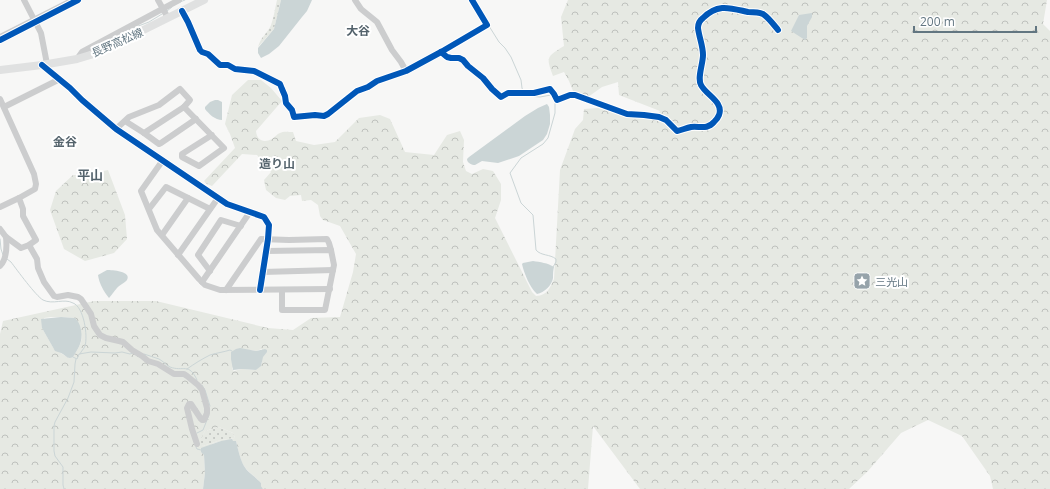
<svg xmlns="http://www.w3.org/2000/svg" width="1050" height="489" viewBox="0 0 1050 489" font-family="'Open Sans','Noto Sans JP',sans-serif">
<defs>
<pattern id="grass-dots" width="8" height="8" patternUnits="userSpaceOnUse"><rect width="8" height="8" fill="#e6e9e3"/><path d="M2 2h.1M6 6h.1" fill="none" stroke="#bec1bd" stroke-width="1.8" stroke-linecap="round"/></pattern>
<pattern id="forest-crowns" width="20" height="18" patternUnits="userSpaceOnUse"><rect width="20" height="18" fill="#e6e9e3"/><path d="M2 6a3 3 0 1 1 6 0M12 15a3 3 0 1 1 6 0" fill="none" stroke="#bec1bd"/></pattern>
</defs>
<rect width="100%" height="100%" fill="#f7f7f6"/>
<!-- grass -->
<g fill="url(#grass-dots)">
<path d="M277 0H281L274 29 258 47C261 36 268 33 271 25 274 17 275 8 277 0Z"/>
<path d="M219 427 233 433 235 438 221 440 203 446 198 444 205 431Z"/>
</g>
<!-- forest -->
<g fill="url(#forest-crowns)" fill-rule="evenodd">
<path d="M568 0H1047L1043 24 1050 31V489H993L990 476 962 436 928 420 901 433 868 471 849 489H640L593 426 588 489H263L261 486V483C256 477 249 473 244 466 240 460 238 449 236 441H221L212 444 204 455 205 473 203 489H0V334L3 321 94 301H156L268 328 293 330 311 318 340 317 353 272 356 254 340 226 323 220 320 216 318 205 311 200 302 201 301 195 290 196 285 200 276 198 266 190 264 180 271 172 257 155 242 154 212 186 207 184 204 181 235 148 230 134 225 124 232 95 248 80H261L271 88 282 101 256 131C257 141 264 143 272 139 275 137 277 134 280 133 283 131 289 132 293 132L296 141 314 145 335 142 359 118 380 115 390 119 405 152 434 155 447 135 460 131 464 140 463 162 466 171 472 174 483 169 493 171 501 184V200L495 218 532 292 536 296C548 295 549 289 554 279L560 170 575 129 583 120 584 109 598 108 634 118 644 117 657 118 660 111 619 95 618 82 602 87 588 97 573 91 569 81 564 72 553 76C546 57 546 57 564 46L561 17ZM51 317H61L75 318C83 339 85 337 73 357L69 358 54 349 42 328 44 318ZM262 349V363L256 370 242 369 234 371 233 370 232 368 250 350 256 351ZM219 427 233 433 235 438 221 440 203 446 199 443 205 431Z"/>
<path d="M108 170 125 215 127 239 114 253 85 261 64 249 50 210 56 191 73 175H86Z"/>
</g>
<!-- water -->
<g fill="#cbd5d6">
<path d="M281 0H312L307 11 302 17 279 46 269 54 261 58 258 53V48L274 29Z"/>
<path d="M812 13V17L807 26V38L805 40 791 31 799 15Z"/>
<path d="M215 100H218L222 102V120C215 120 209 114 205 109V107L210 102Z"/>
<path d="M547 104 549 107 550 115V124L547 134 543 140 519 156 498 163 482 161 475 165C472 165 467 163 467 159L469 157 525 116 538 108Z"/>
<path d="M533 261C540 262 548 263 554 267 553 271 553 274 553 278 552 285 544 293 537 294 530 288 524 273 522 264L523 263Z"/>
<path d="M107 270C112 270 132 271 127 280 125 283 119 285 117 288 114 291 112 295 109 298 104 292 99 283 98 275Z"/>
<path d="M61 317 75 318C79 322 80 325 81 330 83 342 79 347 73 357 67 360 66 355 61 353 59 352 57 352 55 351L42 328 41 319Z"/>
<path d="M240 348 256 351 265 349 267 350V352L263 357 261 366 256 370 242 369 233 370 231 359V352L236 349Z"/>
<path d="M232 439 233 441H236C238 449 240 459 244 466 248 473 256 477 261 483V486L263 489H203L205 473 204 455 201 452V448L221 441Z"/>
</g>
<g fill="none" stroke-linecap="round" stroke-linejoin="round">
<!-- stream -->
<g stroke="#cbd5d6" stroke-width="1">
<path d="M180 2 185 0"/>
<path d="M167 11 172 7"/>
<path d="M489 26 499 42 505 48 511 57 521 80 522 88 523 91"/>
<path d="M133 28 149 22 162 14"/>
<path d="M93 50 106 44 120 35"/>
<path d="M528 96 540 97 551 95"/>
<path d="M0 239 1 249 3 255"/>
<path d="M7 259 11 262C17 270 36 296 43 300 53 305 64 298 73 303 84 307 88 336 85 346 84 349 81 351 80 354"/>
<path d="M553 267 556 262V259C550 254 541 256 536 250L533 215 521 203 510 173 521 158 543 144 548 138 555 113V101"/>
<path d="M144 354C149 356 154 357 159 359 163 361 166 365 170 367 183 372 189 362 197 380"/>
<path d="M73 357 77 359 79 354 91 352 115 353 122 352 130 354 133 353"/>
<path d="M187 369C194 364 202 359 210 355 216 353 224 352 230 350L232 351"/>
<path d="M202 385 205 390 210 406"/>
<path d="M197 433 203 430 209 415"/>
<path d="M196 447 197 449 201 450"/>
<path d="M64 489 63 485V467L55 456 54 451V426L55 422 68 398 74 382 75 364 76 359"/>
</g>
<!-- minor -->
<g stroke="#cccdce" stroke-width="6">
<path d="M24 0 41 33 47 64"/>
<path d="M158 0 168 18"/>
<path d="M355 0 361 9 377 22 392 50 401 62 406 71"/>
<path d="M182 11 188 22 200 50 202 52 208 54 220 65H228L235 69 254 71 280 84 282 89 285 96 286 103 292 110 294 117 315 115 324 116 328 114 357 91 368 87 377 81 406 71 441 52 487 25 472 0"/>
<path d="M0 37 73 0"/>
<path d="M441 52 447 57 451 58H459L463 60 468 66 483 78 492 89 501 97 508 93H534L550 89 554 94 557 100 570 95H575L627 114 644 115 659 117 666 120 677 131C682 130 686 128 691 127 700 126 707 130 714 122 716 120 718 118 719 115 724 102 706 95 701 85 697 78 703 64 703 55 703 46 699 37 698 28 698 24 699 21 703 18 718 3 730 8 748 12 753 12 759 12 763 14 769 18 774 25 778 30"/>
<path d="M77 59 82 52 179 0"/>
<path d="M42 65 70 88 82 100 116 129 227 204 264 217 269 225 268 239 260 290"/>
<path d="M0 99 34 174 36 184 35 189 19 198 23 209V216L36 240 29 245 21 248 6 237 0 229"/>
<path d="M4 107 60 79"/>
<path d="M184 107 224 148 199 166 182 157V154L212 135"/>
<path d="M116 129 129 117 159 105 180 89 190 100 184 107 144 133 125 121"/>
<path d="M144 133 159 144 161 143 196 119"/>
<path d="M163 160 141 191 157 230 199 279 205 285 220 290 330 289"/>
<path d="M0 207 19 198"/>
<path d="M149 209 166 187 210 209"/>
<path d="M162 235 188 198"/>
<path d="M29 245 37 259 38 268 44 282 54 296 57 297 68 295 78 297 81 299 91 314 94 326 100 335 106 338 119 341 123 342 132 350 142 356 148 361 158 364 174 374H184L187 376 198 385 202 390 207 408V413L204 420H202L201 419 191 404H189L187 408 192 429 197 444"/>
<path d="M266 251 331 250 334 265 325 310H282V290"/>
<path d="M178 255 218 198"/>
<path d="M0 266C7 259 7 247 6 237"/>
<path d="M210 271 198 255 221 220 241 226"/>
<path d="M263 272 333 270"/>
<path d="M202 282 250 212"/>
<path d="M226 290 261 239 289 240 327 239 329 243 331 250"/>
</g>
<!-- major -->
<path stroke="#e0e1e1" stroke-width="8" d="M0 70 42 65 77 59 97 53 204 0"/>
<!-- cycleway casing -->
<g stroke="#fff" stroke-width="8">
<g id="cycleway">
<path d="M182 11 188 22 200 50 202 52 208 54 220 65H228L235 69 254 71 280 84 282 89 285 96 286 103 292 110 294 117 315 115 324 116 328 114 357 91 368 87 377 81 406 71 441 52 487 25 472 0"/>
<path d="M0 40 78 0"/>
<path d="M441 52 447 57 451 58H459L463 60 468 66 483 78 492 89 501 97 508 93H534L550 89 554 94 557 100 570 95H575L627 114 644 115 659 117 666 120 677 131C682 130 686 128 691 127 700 126 707 130 714 122 716 120 718 118 719 115 724 102 706 95 701 85 697 78 703 64 703 55 703 46 699 37 698 28 698 24 699 21 703 18 718 3 730 8 748 12 753 12 759 12 763 14 769 18 774 25 778 30"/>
<path d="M42 65 70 88 82 100 116 129 227 204 264 217 269 225 268 239 260 290"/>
</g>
</g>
<!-- cycleway -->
<use href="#cycleway" stroke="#0057b8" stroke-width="6"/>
</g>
<!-- icons -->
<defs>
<g id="sight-square" transform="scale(0.9)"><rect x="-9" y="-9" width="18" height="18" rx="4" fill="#96a3aa" stroke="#fff"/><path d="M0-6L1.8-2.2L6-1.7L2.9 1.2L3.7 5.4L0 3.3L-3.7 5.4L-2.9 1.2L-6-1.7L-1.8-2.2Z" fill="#fff"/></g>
</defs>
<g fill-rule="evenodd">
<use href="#sight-square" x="862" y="281"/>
</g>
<g text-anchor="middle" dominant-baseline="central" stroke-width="4" stroke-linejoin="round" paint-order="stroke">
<!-- street labels -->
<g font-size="11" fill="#627681" stroke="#fff">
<text transform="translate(117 42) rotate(-24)">長野高松線</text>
</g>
<!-- poi labels -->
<g font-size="11" fill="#627681" stroke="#fff" text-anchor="start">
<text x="875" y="281">三光山</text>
</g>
<!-- neighbourhood labels -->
<g font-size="12" font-weight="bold" fill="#54636c" stroke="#fff">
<text x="358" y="30">大谷</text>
<text x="65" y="141">金谷</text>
<text x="277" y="163">造り山</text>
</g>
<!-- quarter labels -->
<g font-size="13" font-weight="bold" fill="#54636c" stroke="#fff">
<text x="90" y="175">平山</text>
</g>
</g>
<!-- scale -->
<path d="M914 26v6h122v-6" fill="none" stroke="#627681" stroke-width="2"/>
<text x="920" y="26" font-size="12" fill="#627681" stroke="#ffffff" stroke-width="3" paint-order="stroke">200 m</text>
</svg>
